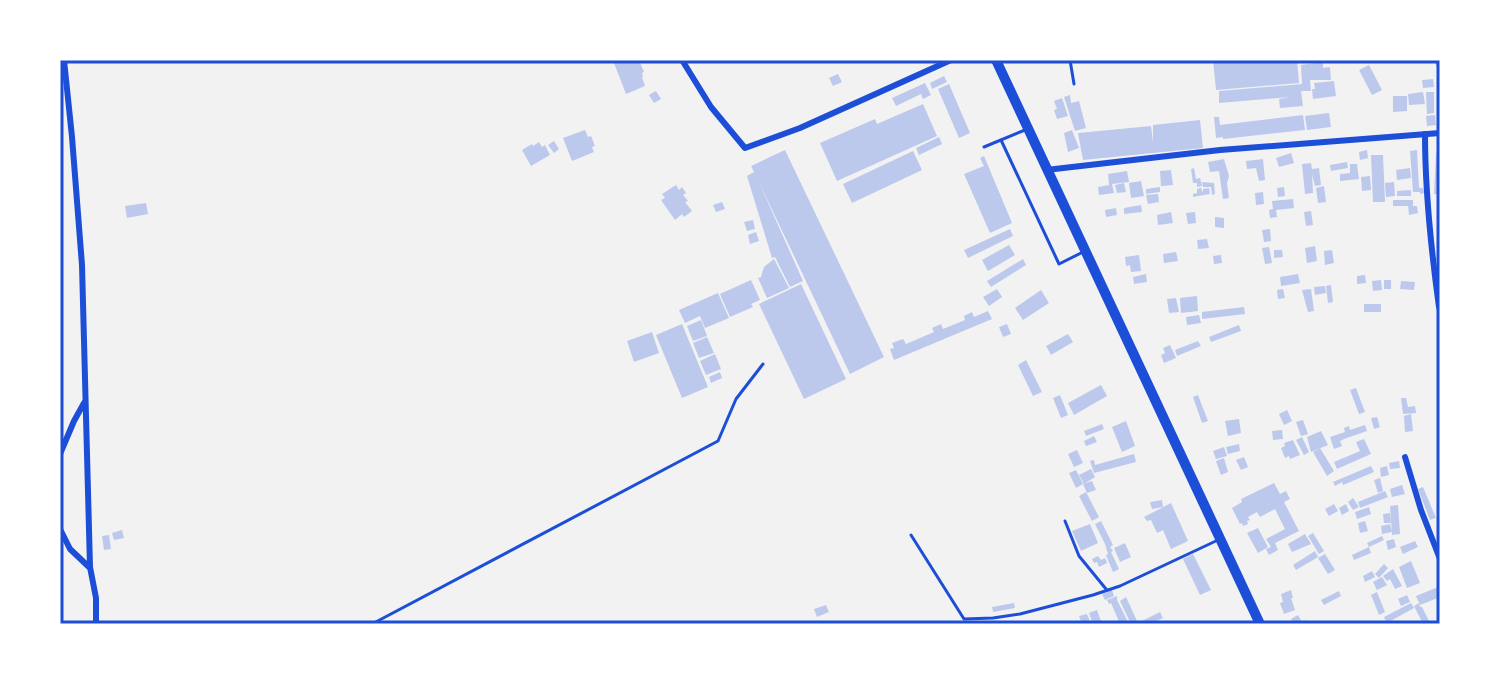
<svg xmlns="http://www.w3.org/2000/svg" width="1500" height="684" viewBox="0 0 1500 684" font-family="Arial,sans-serif">
<rect width="100%" height="100%" fill="#f2f2f2"/>
<!-- building -->
<g fill="#bdc9ec">
<path d="M622 60H639L644 72 642 73 643 77H642L645 86 626 94 614 63Z"/>
<path d="M1213 60H1297L1299 83 1216 90Z"/>
<path d="M1323 62V68L1330 67 1331 80H1310L1311 91H1301L1303 106 1280 108 1279 99 1290 97 1219 103V91L1302 84 1301 65Z"/>
<path d="M1369 65 1382 90 1372 95 1359 70Z"/>
<path d="M838 74 842 82 833 86 829 78Z"/>
<path d="M944 76 947 82 932 89 930 83Z"/>
<path d="M1433 79 1434 87 1423 88 1422 80Z"/>
<path d="M1334 81 1336 96 1313 99 1312 89H1315L1314 83Z"/>
<path d="M925 83 931 95 923 99 921 94 896 106 892 98Z"/>
<path d="M949 84 970 133 959 138 938 89Z"/>
<path d="M656 91 661 99 654 103 649 95Z"/>
<path d="M1423 92 1425 104 1409 105 1408 94Z"/>
<path d="M1426 92H1434V113L1427 114Z"/>
<path d="M1070 95 1071 103 1079 101 1086 128 1075 131 1064 97Z"/>
<path d="M1393 96H1407V111L1393 112Z"/>
<path d="M1062 98 1068 116 1057 119 1054 110 1057 109 1054 101Z"/>
<path d="M923 104 937 136 837 181 820 143 875 119 877 124Z"/>
<path d="M1329 113 1331 127 1307 130 1305 116Z"/>
<path d="M1303 115 1305 130 1223 139V137L1216 138 1214 117H1219L1220 125Z"/>
<path d="M1435 115 1436 125 1427 126 1426 116Z"/>
<path d="M1200 120 1203 148 1083 160 1078 133 1151 126 1153 142V125Z"/>
<path d="M585 130 588 137 591 136 595 146 592 147 594 152 572 161 563 138Z"/>
<path d="M1072 130 1079 148 1068 152 1064 133Z"/>
<path d="M939 137 942 144 919 155 916 148Z"/>
<path d="M554 141 559 149 554 153 548 145Z"/>
<path d="M539 142 542 147 545 145 550 155 531 166 522 150 532 144 533 146Z"/>
<path d="M785 150 884 357 850 374 758 180 803 281 790 287 775 257 772 258 747 176 754 172 751 166Z"/>
<path d="M1367 150 1368 158 1360 160 1359 152Z"/>
<path d="M1417 150 1419 188H1423L1424 193 1420 194V192H1413L1410 151Z"/>
<path d="M913 151 922 170 852 203 843 184Z"/>
<path d="M1291 153 1294 163 1279 167 1276 158Z"/>
<path d="M1436 153H1440V195L1434 194Z"/>
<path d="M1371 155H1383L1385 202H1373Z"/>
<path d="M984 156 1012 223 990 233 964 174 984 166 980 158Z"/>
<path d="M1224 159 1229 176 1227 183 1229 198 1223 199 1219 171 1210 172 1208 162Z"/>
<path d="M1263 159 1265 180 1259 181 1256 168 1247 169 1246 161Z"/>
<path d="M1347 162 1348 168 1331 171 1330 165Z"/>
<path d="M1311 163 1312 169 1319 168 1321 185 1315 186 1312 174 1313 193 1305 194 1302 164Z"/>
<path d="M1350 164H1357L1359 179 1340 181V174L1350 173Z"/>
<path d="M1194 168 1196 179 1200 178 1202 186 1197 187V183H1193L1191 169Z"/>
<path d="M1410 168 1411 178 1397 180 1396 170Z"/>
<path d="M1171 170 1173 185 1161 186 1160 171Z"/>
<path d="M1127 171 1129 182 1112 184 1114 193 1099 195 1098 187 1109 185 1108 174Z"/>
<path d="M1370 176 1371 190 1362 191 1361 177Z"/>
<path d="M1141 181 1144 196 1131 198 1129 183Z"/>
<path d="M1202 182 1214 183 1215 194 1212 195 1211 187H1213H1203Z"/>
<path d="M1394 182 1395 196 1386 197 1385 183Z"/>
<path d="M1124 183 1126 192 1117 193 1115 185Z"/>
<path d="M676 185 679 190 682 187 686 193 683 195 688 201 685 202 692 211 684 217 682 214 675 220 661 200 665 198 662 194Z"/>
<path d="M1324 186 1326 202 1318 203 1316 188Z"/>
<path d="M1160 187V192L1146 194V189Z"/>
<path d="M1284 187 1285 196 1278 197 1277 188Z"/>
<path d="M1201 188 1203 193V189L1209 188 1210 194 1193 197V194L1197 193V189Z"/>
<path d="M1411 190V196H1397V191Z"/>
<path d="M1263 192 1264 204 1256 205 1255 193Z"/>
<path d="M1158 194 1159 202 1148 204 1146 195Z"/>
<path d="M1293 199 1294 208 1276 210 1277 217 1270 218 1269 210 1273 209 1272 201Z"/>
<path d="M1393 200H1413V206H1417L1418 213 1409 215 1408 206H1393Z"/>
<path d="M722 202 725 209 716 212 713 205Z"/>
<path d="M146 203 148 214 127 218 125 206Z"/>
<path d="M1141 205 1142 212 1124 214V208Z"/>
<path d="M1116 208 1117 215 1106 217 1105 210Z"/>
<path d="M1311 211 1313 225 1306 226 1304 212Z"/>
<path d="M1171 212 1173 223 1158 225 1157 215Z"/>
<path d="M1195 212 1196 223 1188 224 1186 213Z"/>
<path d="M1215 217 1224 218V228L1215 227Z"/>
<path d="M753 220 755 229 747 231 744 222Z"/>
<path d="M1010 229 1013 236 968 258 964 250Z"/>
<path d="M1270 229 1271 241 1264 242 1262 230Z"/>
<path d="M756 232 759 241 750 244 748 235Z"/>
<path d="M1207 239 1209 248 1198 249 1197 240Z"/>
<path d="M1009 245 1015 255 988 271 982 260Z"/>
<path d="M1315 246 1317 261 1307 263 1305 248Z"/>
<path d="M1269 247 1272 263 1265 264 1262 248Z"/>
<path d="M1274 250H1282L1283 257 1274 258Z"/>
<path d="M1332 250 1334 263 1325 265 1324 251Z"/>
<path d="M1176 252 1178 261 1164 263 1163 254Z"/>
<path d="M1139 255 1141 271 1131 272 1130 265 1126 266 1125 257Z"/>
<path d="M1221 255 1222 263 1214 264 1213 256Z"/>
<path d="M774 259 789 288 767 298 758 278 761 277 764 267Z"/>
<path d="M1023 259 1026 265 991 287 987 281Z"/>
<path d="M1146 274 1147 282 1134 284 1133 277Z"/>
<path d="M1298 274 1300 283 1281 286 1280 277Z"/>
<path d="M1365 275 1366 283 1357 284V276Z"/>
<path d="M751 280 760 300 751 304 753 307 730 317 720 294Z"/>
<path d="M1381 280 1382 290 1373 291 1372 281Z"/>
<rect x="1384" y="280" width="7" height="9"/>
<path d="M1401 281 1415 282 1414 290 1400 289Z"/>
<path d="M801 284 846 379 804 399 759 304Z"/>
<path d="M1331 285 1333 302 1328 303 1326 286Z"/>
<path d="M1325 286 1326 293 1315 295 1314 287Z"/>
<path d="M997 289 1002 297 989 306 983 297Z"/>
<path d="M1283 289 1285 298 1278 299 1277 290Z"/>
<path d="M1311 289 1314 311 1308 312 1302 290Z"/>
<path d="M1041 290 1049 303 1023 320 1015 308Z"/>
<path d="M718 293 729 318 705 328 700 316 685 323 679 310Z"/>
<path d="M1197 296 1198 311 1181 313 1180 298Z"/>
<path d="M1176 298 1179 312 1169 313 1167 299Z"/>
<rect x="1364" y="304" width="17" height="8"/>
<path d="M1244 307 1245 314 1202 319V312Z"/>
<path d="M988 311 992 319 894 360 890 349 894 348 892 343 903 339 906 344 934 332 932 328 941 324 943 329 965 320 964 316 972 312 974 317Z"/>
<path d="M1199 315 1201 323 1187 325 1186 317Z"/>
<path d="M701 320 707 336 693 341 687 326Z"/>
<path d="M682 324 708 387 682 398 656 335Z"/>
<path d="M1007 324 1011 334 1003 337 999 327Z"/>
<path d="M1239 325 1241 331 1211 342 1209 337Z"/>
<path d="M652 332 659 353 634 362 627 341Z"/>
<path d="M1068 334 1073 342 1051 355 1046 346Z"/>
<path d="M707 337 714 353 699 358 693 343Z"/>
<path d="M1198 341 1201 346 1177 356 1175 350Z"/>
<path d="M1170 345 1176 358 1164 363 1161 355 1165 353 1163 348Z"/>
<path d="M715 354 721 369 706 375 700 361Z"/>
<path d="M1026 360 1042 392 1033 396 1018 365Z"/>
<path d="M720 372 722 378 711 383 709 377Z"/>
<path d="M1101 385 1107 396 1074 415 1068 403Z"/>
<path d="M1356 388 1365 412 1359 414 1350 390Z"/>
<path d="M1060 395 1068 415 1061 418 1053 398Z"/>
<path d="M1198 395 1208 421 1202 423 1193 397Z"/>
<path d="M1401 398H1406L1408 407 1415 406 1416 413 1403 414Z"/>
<path d="M1287 410 1292 421 1284 425 1279 414Z"/>
<path d="M1411 414 1413 431 1405 432 1404 416Z"/>
<path d="M1377 417 1380 427 1374 429 1371 418Z"/>
<path d="M1239 419 1241 433 1228 436 1225 421Z"/>
<path d="M1303 420 1308 434 1301 436 1296 422Z"/>
<path d="M1126 421 1135 446 1122 452 1112 427Z"/>
<path d="M1102 424 1104 429 1086 436 1084 431Z"/>
<path d="M1365 425 1367 431 1344 439 1340 441 1342 446 1334 449 1330 437 1345 432 1344 428 1349 426 1350 430Z"/>
<path d="M1282 430 1283 439 1273 440 1272 431Z"/>
<path d="M1321 431 1328 445 1311 452 1307 437Z"/>
<path d="M1094 436 1097 442 1086 446 1084 441Z"/>
<path d="M1302 437 1309 452 1304 455 1296 440Z"/>
<path d="M1364 439 1371 454 1337 469 1334 462 1360 451 1356 442Z"/>
<path d="M1293 440 1300 455 1290 459 1289 456 1285 458 1281 448 1285 446 1284 443Z"/>
<path d="M1239 444 1240 451 1228 454 1226 447Z"/>
<path d="M1224 447 1227 456 1216 459 1213 451Z"/>
<path d="M1320 448 1334 471 1327 476 1313 452Z"/>
<path d="M1077 450 1083 463 1074 467 1068 454Z"/>
<path d="M1134 454 1136 462 1094 473 1090 461 1094 460 1095 465Z"/>
<path d="M1244 457 1248 467 1241 470 1236 460Z"/>
<path d="M1224 458 1228 472 1221 475 1216 461Z"/>
<path d="M1399 461 1400 468 1390 469 1389 463Z"/>
<path d="M1371 466 1374 472 1343 485 1342 482 1335 486 1333 482Z"/>
<path d="M1387 466 1389 475 1381 477 1380 468Z"/>
<path d="M1091 469 1095 477 1084 484 1079 475Z"/>
<path d="M1076 470 1083 484 1076 488 1069 473Z"/>
<path d="M1380 478 1383 491 1378 493 1374 480Z"/>
<path d="M1092 481 1096 490 1087 493 1083 484Z"/>
<path d="M1274 483 1280 494 1286 491 1290 499 1284 502 1299 531 1275 543 1278 550 1269 555 1266 549 1271 547 1266 539 1285 529 1275 509 1260 517 1257 512 1248 517 1250 520 1247 521 1248 524 1243 526 1242 523 1240 524 1232 508 1242 502 1241 499Z"/>
<path d="M1402 485 1405 494 1392 497 1390 489Z"/>
<path d="M1423 487 1436 518 1430 520 1418 489Z"/>
<path d="M1385 491 1388 497 1360 508 1358 502Z"/>
<path d="M1086 492 1099 517 1092 521 1079 496Z"/>
<path d="M1353 498 1359 507 1353 510 1348 502Z"/>
<path d="M1162 500 1163 507 1152 509 1150 502Z"/>
<path d="M1171 503 1188 541 1171 549 1163 530 1157 533 1151 520 1147 521 1144 517Z"/>
<path d="M1334 504 1338 511 1329 516 1325 509Z"/>
<path d="M1346 504 1349 511 1342 515 1339 508Z"/>
<path d="M1398 505 1400 534 1392 535 1390 506Z"/>
<path d="M1369 507 1371 514 1357 519 1355 512Z"/>
<path d="M1390 513 1391 523H1384L1383 514Z"/>
<path d="M1101 521 1113 545 1110 547 1113 551 1111 552 1119 569 1113 572 1106 555 1108 554 1105 544 1095 524Z"/>
<path d="M1365 521 1368 531 1360 533 1358 523Z"/>
<path d="M1090 524 1098 543 1081 551 1072 531Z"/>
<path d="M1390 524 1392 532 1382 534 1381 526Z"/>
<path d="M1258 528 1268 547 1258 553 1247 533Z"/>
<path d="M122 530 124 538 114 540 112 533Z"/>
<path d="M1313 533 1324 551 1319 554 1308 536Z"/>
<path d="M1305 534 1311 544 1292 552 1288 544Z"/>
<path d="M109 535 111 549 104 550 102 536Z"/>
<path d="M1382 536 1384 540 1369 547 1367 543Z"/>
<path d="M1394 539 1396 547 1388 550 1386 541Z"/>
<path d="M1415 541 1418 547 1403 554 1400 547Z"/>
<path d="M1125 543 1131 557 1120 562 1114 548Z"/>
<path d="M1369 547 1371 553 1354 560 1352 555Z"/>
<path d="M1315 551 1318 557 1296 570 1293 565Z"/>
<path d="M1193 554 1211 590 1200 595 1183 559Z"/>
<path d="M1325 554 1335 570 1328 574 1318 558Z"/>
<path d="M1098 556 1101 560 1105 558 1107 563 1099 567 1097 562 1094 563 1092 559Z"/>
<path d="M1411 561 1420 583 1407 588 1399 567Z"/>
<path d="M1384 564 1388 568 1379 578 1375 574Z"/>
<path d="M1393 569 1402 586 1395 589 1390 579 1387 581 1383 576Z"/>
<path d="M1372 571 1375 577 1365 582 1363 576Z"/>
<path d="M1382 577 1387 585 1377 590 1373 582Z"/>
<path d="M1438 587 1440 597 1420 605 1416 596Z"/>
<path d="M1112 590 1114 596 1105 600 1102 594Z"/>
<path d="M1291 590 1293 598H1291L1295 610 1284 614 1280 603 1283 602 1281 594Z"/>
<path d="M1339 591 1341 596 1324 605 1321 600Z"/>
<path d="M1377 592 1385 612 1379 615 1371 595Z"/>
<path d="M1407 595 1410 602 1401 606 1398 599Z"/>
<path d="M1117 596V600L1129 624H1120L1111 603 1109 604 1107 600Z"/>
<path d="M1126 597 1138 623 1160 612 1163 618 1150 624H1131L1120 601Z"/>
<path d="M1014 603 1015 608 993 612 992 607Z"/>
<path d="M1411 603 1414 608 1387 623 1384 617Z"/>
<path d="M1419 603 1420 607H1422L1429 621 1423 624 1414 606Z"/>
<path d="M826 605 829 612 817 617 814 609Z"/>
<path d="M1097 610 1102 624H1093L1089 613Z"/>
<path d="M1087 614 1091 624H1082L1079 616Z"/>
<path d="M1298 615 1302 622 1306 620 1308 624H1293L1291 619Z"/>
</g>
<g fill="none" stroke-linecap="round" stroke-linejoin="round">
<!-- service -->
<g stroke="#1d4ed8" stroke-width="3">
<path d="M1070 60 1074 84"/>
<path d="M1001 140 1059 264 1083 252"/>
<path d="M984 147 1025 130"/>
<path d="M1065 521 1079 556 1106 589"/>
<path d="M911 535 964 619 993 618 1020 614 1093 595 1120 586 1218 540"/>
<path d="M372 624 718 441 736 399 763 364"/>
</g>
<!-- minor -->
<g stroke="#1d4ed8" stroke-width="6">
<path d="M64 60 72 137 82 265 90 567 96 598V624"/>
<path d="M682 60 711 107 745 148 800 128 951 60"/>
<path d="M1439 60 1440 67"/>
<path d="M1425 134C1425 192 1431 249 1439 307"/>
<path d="M1046 170 1220 150 1440 133"/>
<path d="M60 454 74 421 84 403"/>
<path d="M1405 457 1421 510 1440 559"/>
<path d="M60 529 70 549 89 567"/>
</g>
<!-- primary -->
<path stroke="#1d4ed8" stroke-width="10" d="M996 60 1260 624"/>
</g>
<!-- border -->
<rect width="1500" height="684" fill="none" stroke="#ffffff" stroke-width="124"/>
<rect x="62" y="62" width="1376" height="560" fill="none" stroke="#1d4ed8" stroke-width="3"/>
</svg>
